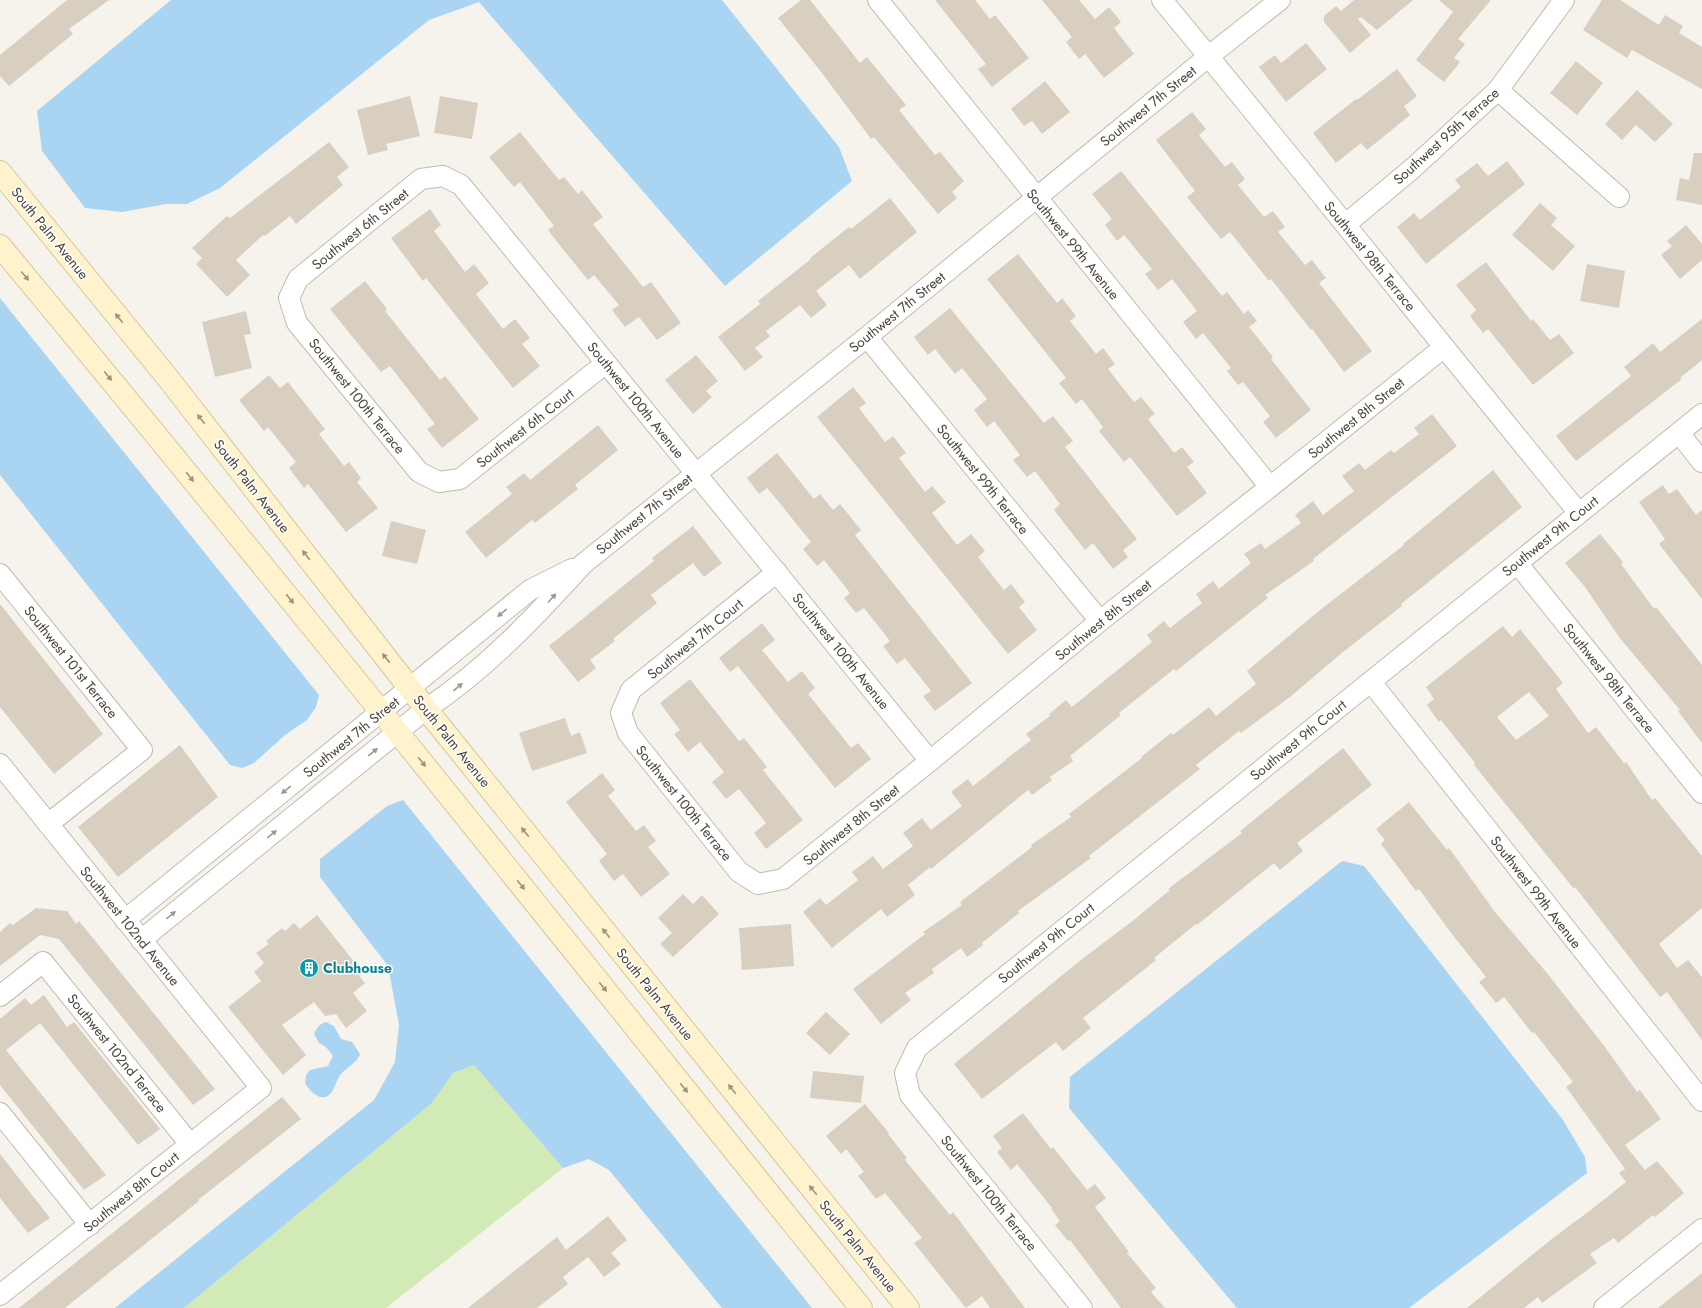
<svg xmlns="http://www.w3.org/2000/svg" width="1702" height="1308" viewBox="0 0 1702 1308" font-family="Jost,sans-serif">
<rect width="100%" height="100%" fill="#f6f3ec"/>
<!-- green -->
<path fill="#d2eab5" d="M474 1065 563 1168 386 1308H184L432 1103 453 1073Z"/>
<!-- water -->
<g fill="#a9d4f2">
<path d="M171 0H722L839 147 852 181 725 286 479 2 429 20 220 188 187 204H166L122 212 85 208 42 151 37 111Z"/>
<path d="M0 298 319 695 316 707 307 720 285 735 254 763 242 768 230 765 0 475Z"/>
<path d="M403 800 812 1308H722L609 1170 589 1159 563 1168 474 1065 453 1073 432 1103 184 1308H115L374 1100 395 1062 399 1025 388 966 320 877V859L387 806Z"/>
<path d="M1342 861 1364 866 1563 1120 1585 1157 1587 1173 1409 1308H1237L1069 1108 1070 1077Z"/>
<path d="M326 1022 334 1026 341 1039 352 1042 360 1054C356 1064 348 1066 341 1074 337 1078 336 1085 333 1090 324 1106 310 1092 305 1083L306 1075 310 1070 328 1066 333 1056 326 1047 319 1043 314 1034C317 1028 319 1024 326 1022Z"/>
</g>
<!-- building -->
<g fill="#d8cfc1" fill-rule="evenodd">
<path d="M67 0H109L69 29 73 34 9 86 0 76V55Z"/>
<path d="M801 0H810L860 63 867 57 906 105 899 110 935 155 940 152 964 181 952 192 957 198 938 214 874 137 871 139 822 73 778 18Z"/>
<path d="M935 0H975L990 19 995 15 1029 58 992 87 978 69 986 64Z"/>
<path d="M1042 0H1079L1095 19 1109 7 1121 22 1114 28 1134 54 1104 78 1085 54 1079 59 1066 42 1072 37Z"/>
<path d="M1354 0H1413L1377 30 1361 17 1358 19 1371 35 1350 53 1324 22V16L1336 6 1341 11Z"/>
<path d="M1439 0H1491L1458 39 1465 44 1454 58 1460 62 1444 82 1416 60 1453 12Z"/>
<path d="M1602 0H1620L1659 25 1665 15 1683 26 1679 33 1702 47V89L1632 50 1627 58 1583 30Z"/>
<path d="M1306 43 1327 69 1286 102 1259 67 1275 55 1281 63Z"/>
<path d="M1576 61 1603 83 1577 115 1550 93Z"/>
<path d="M1397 69 1417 96 1404 106 1410 115 1367 150 1361 143 1336 163 1313 133 1356 99 1357 100Z"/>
<path d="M1045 81 1070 112 1042 134 1032 121 1024 126 1011 109Z"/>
<path d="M1637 90 1673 124 1655 142 1636 125 1622 140 1605 124Z"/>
<path d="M410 96 420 136 386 144 388 150 368 155 357 110Z"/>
<path d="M440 96 478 103 472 139 434 133Z"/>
<path d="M1192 112 1206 129 1199 135 1225 167 1232 162 1245 179 1238 185 1264 217 1273 211 1285 227 1278 232 1305 265 1312 260 1326 278 1319 283 1372 351 1344 372 1312 329 1311 330 1271 279 1269 281 1230 232 1221 239 1187 197 1195 191 1156 140Z"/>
<path d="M520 132 559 180 564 177 578 194 582 190 603 217 593 224 643 287 651 282 681 323 657 340 639 317 625 327 612 310 619 305 594 275 588 280 562 248 548 230 554 226 520 182 514 187 489 157Z"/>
<path d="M329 142 349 167 337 177 343 185 296 224 290 216 265 236 263 235 236 260 250 275 227 297 196 264 202 258 192 248 227 216 230 218Z"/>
<path d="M1694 153H1702V205L1676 200 1680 178 1689 180Z"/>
<path d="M1507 161 1525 184 1426 264 1397 227 1414 213 1420 220 1461 187 1455 180 1477 163 1488 176Z"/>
<path d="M1121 171 1222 296 1227 292 1244 314 1248 310 1257 321 1249 327 1273 357 1271 359 1311 410 1276 438 1263 422 1270 416 1243 382 1238 385 1227 371 1231 368 1203 333 1196 339 1183 322 1197 311 1172 279 1158 290 1145 274 1152 269 1124 235 1117 241 1105 225 1112 219 1092 194Z"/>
<path d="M890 198 917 232 860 279 849 265 816 291 827 305 811 318 800 305 766 331 770 336 755 348 763 357 745 371 718 337 760 304 758 301 811 259 810 258 849 227 851 229Z"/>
<path d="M1540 203 1557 218 1551 225 1575 246 1553 271 1512 235Z"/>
<path d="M430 209 441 225 434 231 465 272 474 264 489 283 476 294 503 329 515 319 530 338 522 344 540 366 513 388 426 278 423 281 391 238Z"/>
<path d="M1686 225 1702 244V260L1680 279 1661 255 1672 246 1667 241Z"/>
<path d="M1018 254 1057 303 1062 298 1076 316 1070 321 1096 354 1103 348 1115 364 1108 369 1134 402 1141 397 1155 414 1148 419 1174 453 1182 447 1194 462 1187 467 1207 493 1177 516 1130 457 1124 462 1099 431 1103 427 1082 399 1076 404 1059 383 1066 378 987 279Z"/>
<path d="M1486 262 1531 321 1533 319 1550 340 1559 334 1574 353 1533 385 1488 329 1483 333 1470 316 1476 310 1456 285Z"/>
<path d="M1587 264 1625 271 1619 308 1580 301Z"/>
<path d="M365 281 387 309 385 311 440 380 445 376 479 419 442 448 427 429 435 424 390 366 381 372 330 309Z"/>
<path d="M950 308 1044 423 1053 416 1073 441 1065 447 1137 539 1123 550 1128 557 1113 569 1093 543 1085 550 1054 510 1060 504 1035 471 1027 477 1013 460 1020 455 994 421 987 427 974 410 987 399 962 368 955 374 935 349 928 355 914 337Z"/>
<path d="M246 311 251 334 244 335 252 368 215 377 202 322Z"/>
<path d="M1702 319V360L1680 378 1682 379 1576 461 1556 436 1631 376 1624 367 1653 343 1660 352Z"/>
<path d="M696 355 718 381 706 391 712 397 693 414 665 380Z"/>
<path d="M269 375 280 388 288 382 302 400 325 429 319 434 344 466 349 462 361 478 357 482 378 508 346 532 308 484 304 488 289 468 296 462 268 427 264 431 239 400Z"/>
<path d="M853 387 866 403 859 408 885 442 893 436 906 453 899 458 925 492 932 486 946 502 932 513 957 545 971 534 985 551 978 557 1004 590 1011 584 1025 602 1019 607 1037 630 1008 654 817 417Z"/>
<path d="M1432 414 1457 446 1313 559 1314 561 1265 595 1268 598 1176 671 1174 669 1119 713 1121 715 1070 756 1073 761 1050 777 1052 780 1032 795 1028 790 931 869 930 867 908 885 915 895 887 917 881 909 832 948 803 912 820 898 826 905 858 880 852 872 873 856 883 869 913 846 903 833 922 818 931 830 962 806 951 792 968 779 973 786 1006 760V759L1031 740 1026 734 1051 715 1049 714 1066 700 1072 707 1109 677 1152 642 1147 635 1164 621 1170 628 1202 603 1196 594 1213 581 1219 589 1251 563 1244 554 1261 543 1265 549 1301 523 1295 515 1313 501 1323 515 1354 491 1342 476 1359 463 1365 470 1391 450 1394 453 1419 434 1414 428Z"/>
<path d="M598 425 618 450 575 485 578 489 535 523 532 520 486 558 465 532 512 494 506 487 524 473 530 480Z"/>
<path d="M777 453 814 499 820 494 833 510 840 504 861 530 855 535 972 683 935 711 923 696 931 691 905 658 897 664 883 646 890 641 864 608 856 613 844 598 850 593 824 560 817 566 803 549 811 542 778 501 767 488 759 494 747 478Z"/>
<path d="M1493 470 1522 507 1401 604 1402 606 1343 652 1290 697 1241 733 1239 731 1196 765 1200 769 1089 856 1091 858 1018 911 1019 913 982 943 983 945 967 957 961 948 932 969 934 973 905 993 911 1000 881 1024 853 989 925 934 923 932 962 905 960 902 1032 847 1031 845 1071 817 1069 814 1142 758 1141 757 1171 733 1173 735 1209 707 1216 716 1256 684 1247 671 1320 610 1404 545 1403 544Z"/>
<path d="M1663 485 1669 494 1677 489 1696 515 1702 510V599L1659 544 1665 539 1639 502Z"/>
<path d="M391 521 426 530 417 564 382 556Z"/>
<path d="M693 526 722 563 704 577 693 563 651 595 657 603 613 639 615 641 590 660 596 668 578 682 549 646 654 561 652 558Z"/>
<path d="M1600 534 1623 562 1621 564 1654 609 1656 607 1702 665V743L1678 711 1680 710 1619 637 1585 587 1565 563Z"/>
<path d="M0 604 103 734 54 774 0 707Z"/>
<path d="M762 623 775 640 762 650 788 682 802 671 815 688 808 694 837 730 851 748 858 743 871 759 835 788 738 666 730 672 719 658Z"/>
<path d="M1503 626 1512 637 1520 629 1563 683 1556 689 1588 733 1596 727 1624 763 1626 762 1652 800 1655 798 1702 856V908L1659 944 1677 968 1688 960 1702 977V1040L1667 992 1660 997 1575 887 1574 889 1474 765 1475 763 1441 720 1439 722 1427 705 1434 699 1426 687ZM1529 692 1549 716 1516 740 1497 717Z"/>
<path d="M690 679 739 741 744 738 767 767 763 770 803 820 766 849 754 833 766 823 739 789 726 799 712 782 724 772 700 742 688 752 674 734 680 730 660 703Z"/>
<path d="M565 718 571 736 580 732 587 753 532 771 519 733Z"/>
<path d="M180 745 218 797 118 877 78 827Z"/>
<path d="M1343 748 1372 785 1297 843 1303 851 1280 870 1274 863 1197 925 1196 924 1154 958 1156 960 1083 1018 1091 1028 1063 1051 1056 1042 982 1099 954 1064 1077 963 1135 919 1170 890 1168 889 1242 833 1240 831Z"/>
<path d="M602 773 615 790 608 796 636 831 644 825 656 841 648 847 670 874 641 897 623 874 614 881 599 861 607 854 566 802Z"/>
<path d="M1409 802 1447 850 1449 848 1495 912 1547 973 1605 1047 1637 1092 1640 1090 1661 1119 1625 1145 1645 1170 1657 1161 1684 1193 1655 1217 1653 1215 1618 1243 1614 1238 1590 1254 1597 1263 1542 1303 1538 1297 1524 1308H1467L1553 1238 1592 1209 1626 1182 1619 1173 1625 1169 1566 1087 1573 1082 1534 1032 1532 1033 1504 997 1496 1003 1479 982 1486 977 1448 929 1419 889 1416 891 1381 844 1385 840 1376 829Z"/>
<path d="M683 894 693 904 702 895 719 914 673 957 660 944 672 933 658 918Z"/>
<path d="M36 908 67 911 76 924 79 921 215 1089 193 1105 59 939 40 935 0 966V932L10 923 13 925Z"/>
<path d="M317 915 363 973 359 976 365 983 353 993 367 1011 346 1028 336 1014 325 1016 314 1002 282 1025 306 1055 283 1075 228 1007 261 981 254 972 264 963 256 953 269 944 266 941 282 928 285 931 294 923 300 929Z"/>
<path d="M791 924 794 966 742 970 739 928Z"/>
<path d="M44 995 67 1027 74 1022 160 1129 138 1145 40 1023 6 1050 106 1175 84 1190 0 1085V1019L25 998 31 1005Z"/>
<path d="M826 1012 850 1034 830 1055 806 1033Z"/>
<path d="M813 1071 864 1076 861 1103 810 1098Z"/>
<path d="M282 1097 301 1119 198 1200 199 1201 65 1308H19Z"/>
<path d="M865 1104 889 1133 888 1134 907 1158 905 1160 950 1215 953 1212 1025 1308H990L982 1296 966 1308 914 1243 922 1238 885 1193 876 1199 858 1176 864 1172 846 1149 841 1154 826 1136Z"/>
<path d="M1023 1113 1051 1149 1053 1147 1087 1190 1095 1184 1106 1198 1095 1207 1129 1252 1127 1253 1156 1288 1151 1292 1165 1308H1121L1070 1240 1068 1241 1055 1225 1060 1221 1051 1209 1052 1208 1017 1164 1011 1170 997 1152 1002 1148 993 1136Z"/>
<path d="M0 1154 50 1218 28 1233 0 1198Z"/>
<path d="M608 1216 627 1240 611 1253 621 1264 604 1277 588 1257 563 1277 568 1284 537 1308H468L557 1237 566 1250Z"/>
<path d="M1702 1273V1308H1658L1682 1289Z"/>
</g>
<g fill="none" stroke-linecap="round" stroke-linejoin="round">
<!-- street casing -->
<g stroke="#c2bbae" stroke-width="22">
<g id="street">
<path d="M878 0 1270 487"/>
<path d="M1162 0C1302 169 1439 342 1578 512"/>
<path d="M1498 90 1619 197"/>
<path d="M1346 224 1413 168 1498 90 1564 0"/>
<path d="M867 337 1100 621"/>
<path d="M606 363 460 479 439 482 419 472 297 323 289 298 298 279 421 179 443 176 461 185 930 761"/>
<path d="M1679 433 1702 462"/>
<path d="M1517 563 1702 793"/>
<path d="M777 572 631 690 621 713 628 733 739 872 758 884 783 879 930 761 1100 621 1270 487 1443 348"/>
<path d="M0 574 142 750 48 824"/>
<path d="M1371 682 1702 1101"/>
<path d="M0 764 261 1088 0 1295"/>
<path d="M125 920 530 590 572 569"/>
<path d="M141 940 426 709C486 669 535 617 583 564L867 337 1209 56 1280 0"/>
<path d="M0 996 43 962 190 1144"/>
<path d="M0 1113 90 1225"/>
<path d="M1082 1308 910 1095 905 1073 917 1048 1702 414"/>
<path d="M1604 1308 1702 1229"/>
</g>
</g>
<!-- secondary casing -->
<g stroke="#d6c79b" stroke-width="24">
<g id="secondary">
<path d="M0 172 167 377 426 709 908 1308"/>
<path d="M0 246C291 596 575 953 861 1308"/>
</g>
</g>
<!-- street -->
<use href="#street" stroke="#fff" stroke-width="20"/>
<!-- secondary -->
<use href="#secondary" stroke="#fff3cd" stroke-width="22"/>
</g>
<!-- one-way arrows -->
<defs><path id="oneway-solid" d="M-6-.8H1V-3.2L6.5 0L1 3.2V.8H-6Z"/></defs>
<g fill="#9c937c">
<use href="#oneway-solid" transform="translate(25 276) rotate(50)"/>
<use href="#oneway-solid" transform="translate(119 318) rotate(-129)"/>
<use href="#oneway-solid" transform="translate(108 376) rotate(50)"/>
<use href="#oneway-solid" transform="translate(201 419) rotate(-128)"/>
<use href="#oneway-solid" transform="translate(190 477) rotate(51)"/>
<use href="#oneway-solid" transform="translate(306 555) rotate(-128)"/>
<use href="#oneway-solid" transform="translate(290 599) rotate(51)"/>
<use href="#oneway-solid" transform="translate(386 658) rotate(-128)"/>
<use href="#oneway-solid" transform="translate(422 762) rotate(51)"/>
<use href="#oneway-solid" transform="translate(525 832) rotate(-129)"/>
<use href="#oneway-solid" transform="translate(521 885) rotate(51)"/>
<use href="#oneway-solid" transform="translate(606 933) rotate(-129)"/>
<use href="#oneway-solid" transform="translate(603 987) rotate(51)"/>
<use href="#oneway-solid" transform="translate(684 1088) rotate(51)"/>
<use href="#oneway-solid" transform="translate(732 1089) rotate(-129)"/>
<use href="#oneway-solid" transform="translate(813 1190) rotate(-129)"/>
</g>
<g fill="#9c9892">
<use href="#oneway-solid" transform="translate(552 598) rotate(-48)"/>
<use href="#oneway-solid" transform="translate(502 613) rotate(141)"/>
<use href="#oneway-solid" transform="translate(458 687) rotate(-40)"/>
<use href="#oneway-solid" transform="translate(373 752) rotate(-39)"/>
<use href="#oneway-solid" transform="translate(286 790) rotate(141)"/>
<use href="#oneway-solid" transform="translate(272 834) rotate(-39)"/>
<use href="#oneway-solid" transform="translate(171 915) rotate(-39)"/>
</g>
<!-- icons -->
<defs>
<g id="building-disc" transform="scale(1)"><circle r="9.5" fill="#0f9aa8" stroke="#fff"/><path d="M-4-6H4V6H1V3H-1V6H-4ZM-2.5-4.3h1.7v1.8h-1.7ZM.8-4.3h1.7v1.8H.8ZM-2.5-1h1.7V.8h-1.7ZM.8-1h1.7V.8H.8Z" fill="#fff"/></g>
</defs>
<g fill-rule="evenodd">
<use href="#building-disc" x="309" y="968"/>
</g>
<g text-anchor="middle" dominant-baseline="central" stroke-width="3" stroke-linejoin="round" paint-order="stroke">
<!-- street labels -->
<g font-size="14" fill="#4b4439" stroke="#fff">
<text transform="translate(1148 106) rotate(-39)">Southwest 7th Street</text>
<text transform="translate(1446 136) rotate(-42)">Southwest 95th Terrace</text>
<text transform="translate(360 229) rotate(-39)">Southwest 6th Street</text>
<text transform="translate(50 233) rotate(51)">South Palm Avenue</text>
<text transform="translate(1073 244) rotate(51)">Southwest 99th Avenue</text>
<text transform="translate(1370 256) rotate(51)">Southwest 98th Terrace</text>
<text transform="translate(897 312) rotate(-39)">Southwest 7th Street</text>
<text transform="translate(357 396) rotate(51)">Southwest 100th Terrace</text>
<text transform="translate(636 400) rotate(51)">Southwest 100th Avenue</text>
<text transform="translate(1356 418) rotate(-39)">Southwest 8th Street</text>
<text transform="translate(525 428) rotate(-38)">Southwest 6th Court</text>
<text transform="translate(983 479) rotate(51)">Southwest 99th Terrace</text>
<text transform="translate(252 486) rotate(52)">South Palm Avenue</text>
<text transform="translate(644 514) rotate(-39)">Southwest 7th Street</text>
<text transform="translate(1550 536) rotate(-39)">Southwest 9th Court</text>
<text transform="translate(1103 620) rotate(-39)">Southwest 8th Street</text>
<text transform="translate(695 639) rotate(-39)">Southwest 7th Court</text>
<text transform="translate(841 651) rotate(51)">Southwest 100th Avenue</text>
<text transform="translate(71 662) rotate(51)">Southwest 101st Terrace</text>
<text transform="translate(1609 678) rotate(51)">Southwest 98th Terrace</text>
<text transform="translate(351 737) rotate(-39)">Southwest 7th Street</text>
<text transform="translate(1298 740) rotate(-39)">Southwest 9th Court</text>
<text transform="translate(452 741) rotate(51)">South Palm Avenue</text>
<text transform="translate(684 803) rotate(51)">Southwest 100th Terrace</text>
<text transform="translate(851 825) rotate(-39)">Southwest 8th Street</text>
<text transform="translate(1536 892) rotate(52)">Southwest 99th Avenue</text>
<text transform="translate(130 926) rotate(51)">Southwest 102nd Avenue</text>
<text transform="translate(1046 943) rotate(-39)">Southwest 9th Court</text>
<text transform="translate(655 994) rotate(51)">South Palm Avenue</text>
<text transform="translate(117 1053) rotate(51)">Southwest 102nd Terrace</text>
<text transform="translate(131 1192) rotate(-39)">Southwest 8th Court</text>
<text transform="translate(989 1193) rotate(51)">Southwest 100th Terrace</text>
<text transform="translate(858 1246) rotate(51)">South Palm Avenue</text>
</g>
<!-- culture labels -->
<g font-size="14" font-weight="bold" fill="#0d838f" stroke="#fff" text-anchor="start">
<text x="323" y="968">Clubhouse</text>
</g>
</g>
</svg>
